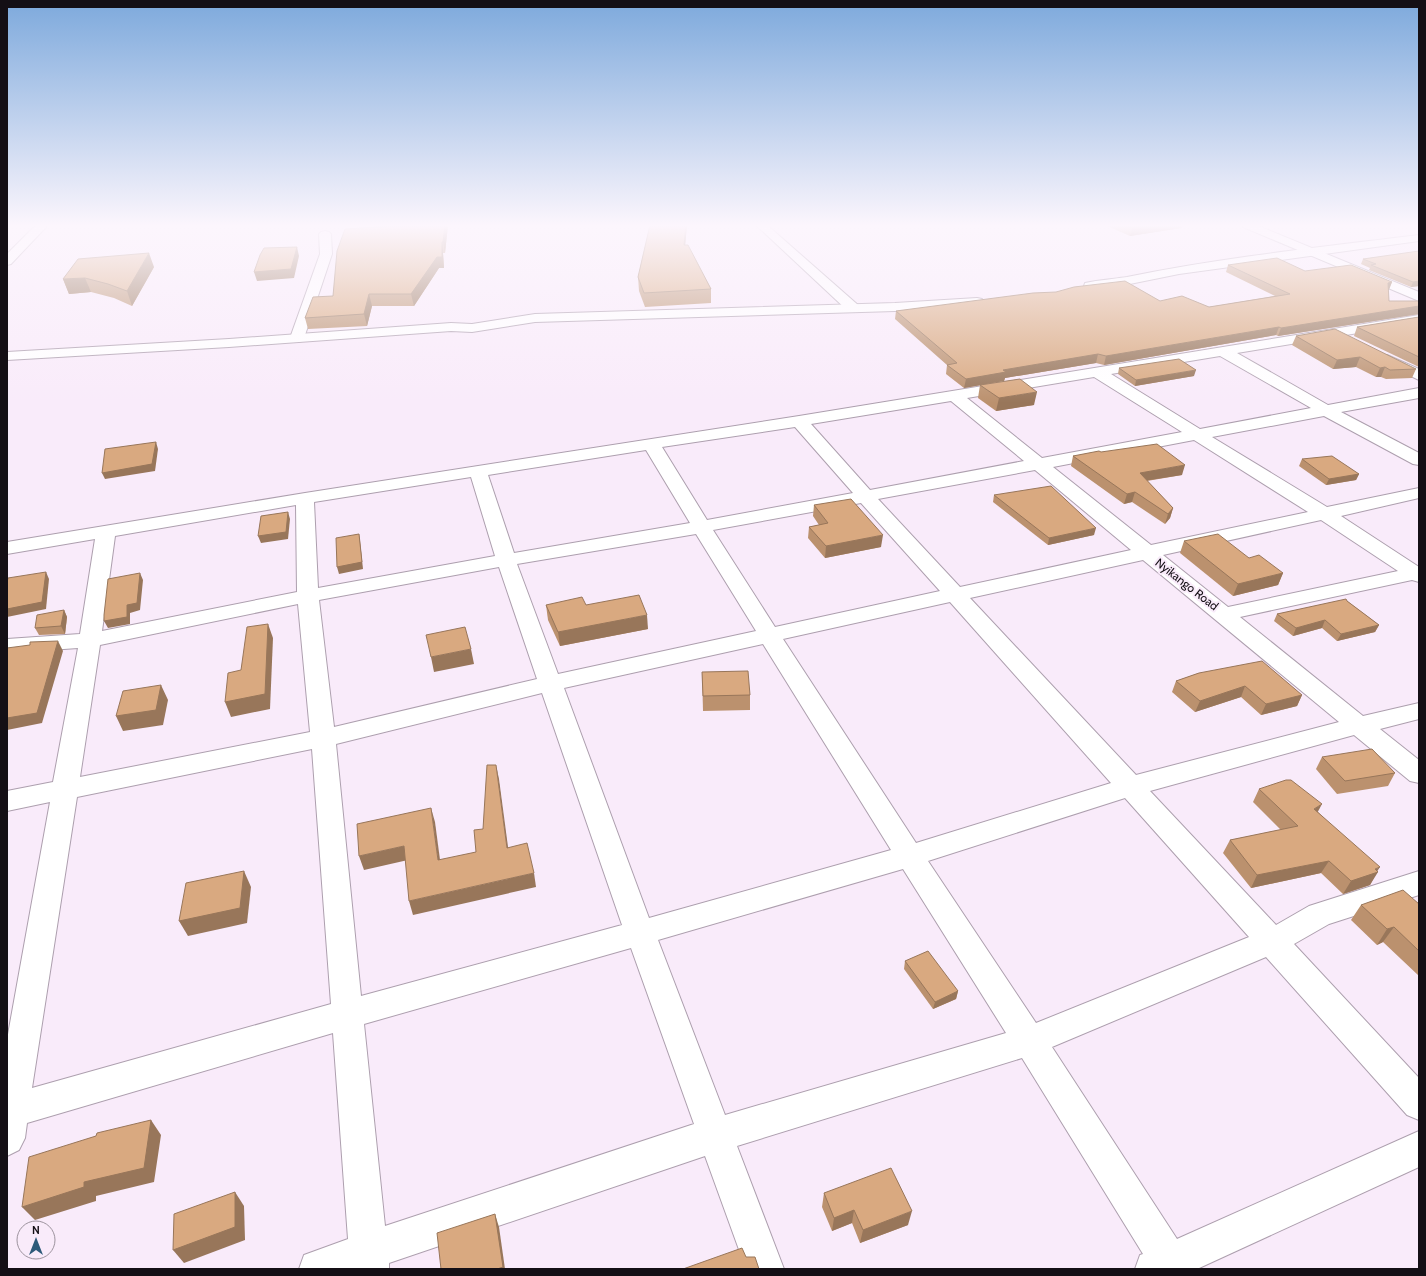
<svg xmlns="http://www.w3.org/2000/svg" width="1426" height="1276" viewBox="0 0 1426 1276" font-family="Cabin,sans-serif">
<rect width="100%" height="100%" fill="#f9ebfa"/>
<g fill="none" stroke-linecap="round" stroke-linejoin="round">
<!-- street casing -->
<g stroke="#ad9fae" stroke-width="2">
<g id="street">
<path d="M756 225H767L858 305 860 308 858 311H848Z"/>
<path d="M1241 225H1256L1419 292V301L1243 227Z"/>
<path d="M325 231 329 232 331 234 332 254 304 338 302 341 297 342 292 341 290 338 320 254 319 234 321 232Z"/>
<path d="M1419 315V323L1237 353 1328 405 1419 388V398L1341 412 1419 453V465L1413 464 1324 416 1212 437 1327 507 1419 488V498L1341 516 1419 567V582L1412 580 1240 617 1363 716 1419 703V719L1380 729 1419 760V783L1410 781 1354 735 1150 791 1276 925 1309 906 1419 871V895L1329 924 1294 944 1419 1078V1120L1407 1115 1266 957 1052 1047 1177 1239 1419 1131V1167L1197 1269H1135L1140 1255 1143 1254 1022 1058 737 1146 784 1269H746L705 1156 389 1263V1269H299L304 1255 348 1239 333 1033 27 1123 25 1138 19 1150 7 1156V1040L50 802 7 811V791L53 782 78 648 7 653V639L80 634 95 539 7 554V542L305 493 799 416ZM1220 356 1311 408 1200 429 1111 374ZM1094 377 1182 432 1042 458 967 398ZM951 401 1024 461 870 490 811 424ZM795 427 853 493 707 520 662 447ZM1194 440 1308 512 1151 545 1053 467ZM646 450 690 523 514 553 488 475ZM1035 470 1131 550 960 587 878 499ZM471 477 495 556 318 588 314 502ZM861 503 940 591 775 627 713 530ZM296 505 297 592 102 631 115 536ZM1321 520 1398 571 1228 607 1163 555ZM696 534 756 631 558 674 517 564ZM1143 560 1339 722 1136 775 970 598ZM499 567 537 679 334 727 319 600ZM950 602 1111 783 916 843 783 639ZM298 604 310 732 80 777 100 645ZM763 644 891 850 649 918 564 688ZM542 693 622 925 361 996 336 744ZM312 749 331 1004 32 1088 77 797ZM1125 798 1249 937 1036 1023 928 861ZM903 869 1006 1033 725 1115 658 940ZM631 948 694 1124 385 1226 364 1024Z"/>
<path d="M1387 355 1419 369V380L1382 362 1380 359 1382 356Z"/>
</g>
</g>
<!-- secondary casing -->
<g stroke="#ad9fae" stroke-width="2">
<g id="secondary">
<path d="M36 225H48L11 264 7 265V254Z"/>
<path d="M1419 235V241L1179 274 1110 288 1090 290 1085 289 1084 286 1085 283C1099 280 1114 279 1127 277 1224 257 1322 247 1419 235Z"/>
<path d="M977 298 982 299 984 302 982 305 895 311 535 322 472 332 451 331 229 347 7 360V352L229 339 451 323 472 324 535 314 895 303Z"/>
</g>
</g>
<!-- street -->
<use href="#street" fill="#fff" fill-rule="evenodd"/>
<!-- secondary -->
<use href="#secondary" fill="#fff" fill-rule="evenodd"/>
</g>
<!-- wall -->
<g fill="#bb916e">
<path d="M448 225 445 253H443L444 268H439L414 306H372L367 326 308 329 305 318 333 296Z"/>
<path d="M650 225H687L685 245 711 289V303L645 307 639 291 638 277Z"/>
<path d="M1105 225H1183L1181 228 1130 236Z"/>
<path d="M1419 251V286L1411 287 1369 270 1370 268 1361 264 1363 259Z"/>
<path d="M1228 265 1305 271 1392 282 1388 290 1389 301H1419V314L1278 336 1276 335 1104 365 1096 363 1005 378 1004 381 964 388 946 374 947 365 895 319 896 311 1160 301 1209 307 1275 296 1226 272Z"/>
<path d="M154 267 132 306 114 298 91 292 69 294 63 279Z"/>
<path d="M1419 317V367L1354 336 1357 327Z"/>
<path d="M1296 336 1416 369 1412 378 1386 379 1381 377H1376L1356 367 1333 369 1292 345Z"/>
<path d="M1119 368 1194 376 1135 386 1118 374Z"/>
<path d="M980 385 1034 405 996 411 978 398Z"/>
<path d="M1101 452 1182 475 1147 481 1173 508 1170 518 1165 524 1132 502 1124 504 1071 466 1073 456Z"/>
<path d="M1302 459 1359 474 1356 480 1326 485 1299 466Z"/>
<path d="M994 495 1094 535 1048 545 993 502Z"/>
<path d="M814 505 881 547 825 558 808 538 809 527 819 525 813 516Z"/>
<path d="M1184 541 1249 558 1283 573 1278 585 1233 596 1180 553Z"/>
<path d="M1347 601 1379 625 1375 632 1337 641 1322 628 1293 636 1274 621 1277 614Z"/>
<path d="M546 605H586L648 629 560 646 548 620Z"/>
<path d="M64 610 67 617 65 634 39 635 35 628Z"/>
<path d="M702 672 750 695V710L703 711Z"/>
<path d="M1199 673 1302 695 1297 706 1261 715 1241 697 1195 712 1172 692 1176 681Z"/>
<path d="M1322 757 1395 773 1388 786 1337 794 1316 769Z"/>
<path d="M1259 789 1318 812 1377 871 1370 885 1343 894 1321 873 1251 888 1223 853 1230 840 1281 830 1253 802Z"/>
<path d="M1419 904V976L1383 942 1377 945 1351 920 1361 905Z"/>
<path d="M905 961 958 991 956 999 933 1009 904 969Z"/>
<path d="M824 1193 908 1225 860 1243 852 1223 832 1231 822 1207Z"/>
</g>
<!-- shaded-wall -->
<g fill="#98765a">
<path d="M445 225H448L445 253 443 242Z"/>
<path d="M686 225H687L684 258V245Z"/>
<path d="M1153 225H1183L1181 228 1130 236 1132 228Z"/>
<path d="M442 242 443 253 444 268H439L414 306 411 294Z"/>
<path d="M297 247 299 256 294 278 257 281 254 272Z"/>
<path d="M149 253 154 267 132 306 127 291Z"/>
<path d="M85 278 91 292 69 294 63 279Z"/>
<path d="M1419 281V286L1411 287 1413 282Z"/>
<path d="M1392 282 1389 290 1384 291 1388 283Z"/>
<path d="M369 294 372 306 367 326 364 314Z"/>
<path d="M1419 306V314L1278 336 1281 328Z"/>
<path d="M1279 327 1276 335 1104 365 1106 356Z"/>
<path d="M1098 354 1096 363 1005 378 1004 381 964 388 966 379 1003 370Z"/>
<path d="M1360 357 1356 367 1333 369 1337 360Z"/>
<path d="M1385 367 1381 377H1376L1380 368Z"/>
<path d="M1196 370 1194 376 1135 386 1136 380Z"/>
<path d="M1037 392 1034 405 996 411 999 398Z"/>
<path d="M156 442 158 449 155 471 105 479 102 473Z"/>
<path d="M1185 465 1182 475 1137 482 1140 473Z"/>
<path d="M1359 474 1356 480 1326 485 1329 479Z"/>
<path d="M1135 492 1132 502 1124 504 1127 494Z"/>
<path d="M1173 508 1170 518 1165 524 1168 514Z"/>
<path d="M288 512 290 519 288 539 261 543 258 536Z"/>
<path d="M1096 528 1094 535 1048 545 1049 538Z"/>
<path d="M359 534 360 541 363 569 339 574 337 567Z"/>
<path d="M883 535 881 547 825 558 826 546Z"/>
<path d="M46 572 49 579 46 609 7 617V609Z"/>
<path d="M140 573 143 580 140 610 130 613V624L108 628 104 621 127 605Z"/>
<path d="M1283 573 1278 585 1233 596 1238 584Z"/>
<path d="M64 610 67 617 65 634 61 626Z"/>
<path d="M647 615 648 629 560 646 558 632Z"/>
<path d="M1325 620 1322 628 1293 636 1296 628Z"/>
<path d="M268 624 273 638 270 709 231 717 225 702Z"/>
<path d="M1379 625 1375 632 1337 641 1341 634Z"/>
<path d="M58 641 63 651 42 723 7 730V718Z"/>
<path d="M471 649 474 664 434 672 431 657Z"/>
<path d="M161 685 168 700 163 725 123 731 116 716Z"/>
<path d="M1245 686 1241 697 1195 712 1200 701Z"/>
<path d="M1302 695 1297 706 1261 715 1266 704Z"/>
<path d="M496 765 499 779 510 862 507 848Z"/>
<path d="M1322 804 1315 817 1314 809Z"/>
<path d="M431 808 435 822 442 875 438 860Z"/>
<path d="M404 846 408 860 364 870 359 856Z"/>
<path d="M1329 861 1321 873 1251 888 1257 875Z"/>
<path d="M1380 867 1376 873 1378 872 1370 885 1343 894 1351 881Z"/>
<path d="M244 871 251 887 247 923 188 936 179 921Z"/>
<path d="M534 873 536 887 413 915 409 901Z"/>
<path d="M1394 927 1383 942 1377 945 1387 929Z"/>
<path d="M958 991 956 999 933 1009 935 1002Z"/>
<path d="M151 1120 161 1135 154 1182 96 1196V1201L35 1220 22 1207 84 1182Z"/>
<path d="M235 1192 244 1206 245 1240 184 1263 173 1250Z"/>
<path d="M854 1210 852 1223 832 1231 834 1218Z"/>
<path d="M912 1211 908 1225 860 1243 863 1230Z"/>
<path d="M495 1214 499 1227 505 1269H497Z"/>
</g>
<!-- building -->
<g fill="#d9a980" stroke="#98765a">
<path d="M413 225H445L443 242H442V257H437L411 294H369L364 314 305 318 313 297 333 296 337 251 345 229Z"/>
<path d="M650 225H686L684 245H688L711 289 644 293 638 277Z"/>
<path d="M1125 225H1153L1132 228Z"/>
<path d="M297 247 291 269 254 272 260 255 264 248Z"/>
<path d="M1419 251V281L1413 282 1371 265 1376 264 1363 259Z"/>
<path d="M149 253 127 291 108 284 85 278 63 279 78 259Z"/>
<path d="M1277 258 1305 271 1351 265 1392 282 1388 283 1389 301H1419V306L1281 328 1279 327 1106 356 1098 354 1003 370 1006 372 966 379 947 365 957 363 896 311 1033 293 1056 292 1074 287 1125 281 1160 301 1182 296 1209 307 1290 294 1228 265Z"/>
<path d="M1419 317V357L1357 327Z"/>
<path d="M1335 329 1416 369 1390 370 1385 367 1380 368 1360 357 1337 360 1296 336Z"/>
<path d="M1179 359 1196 370 1136 380 1119 368Z"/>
<path d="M1020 379 1037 392 999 398 980 385Z"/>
<path d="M156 442 152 464 102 473 105 449Z"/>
<path d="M1157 444 1185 465 1140 473 1173 508 1168 514 1135 492 1127 494 1073 456 1099 451 1101 452Z"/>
<path d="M1332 456 1359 474 1329 479 1302 459Z"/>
<path d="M1051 486 1096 528 1049 538 994 495Z"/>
<path d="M851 499 883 535 826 546 809 527 828 523 814 505Z"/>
<path d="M288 512 286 532 258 536 261 516Z"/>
<path d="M359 534 362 562 337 567 336 538Z"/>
<path d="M1218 534 1249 558 1259 555 1283 573 1238 584 1184 541Z"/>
<path d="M46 572 42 602 7 609V582L8 578Z"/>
<path d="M140 573 137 603 127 605V617L104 621V615L108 579Z"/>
<path d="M639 595 647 615 558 632 546 605 582 597 586 605Z"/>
<path d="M1346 599 1347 601 1379 625 1341 634 1325 620 1296 628 1277 614Z"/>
<path d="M64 610 61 626 35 628 37 615Z"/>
<path d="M268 624 265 694 225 702 228 673 241 670 247 627Z"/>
<path d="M465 627 471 649 431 657 426 635Z"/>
<path d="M58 641 37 713 7 718V648L30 645V642Z"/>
<path d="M1262 661 1302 695 1266 704 1245 686 1200 701 1176 681 1199 673Z"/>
<path d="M748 671 750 695 703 696 702 672Z"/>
<path d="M161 685 156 710 116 716 123 691Z"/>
<path d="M1372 749 1395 773 1345 781 1322 757Z"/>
<path d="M487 765H496L507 848 527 843 534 873 409 901 404 846 359 856 357 824 431 808 438 860 476 852 474 830 483 829Z"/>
<path d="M1286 780H1291L1322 804 1314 809 1380 867 1375 869 1378 872 1351 881 1329 861 1257 875 1230 840 1298 826 1259 789Z"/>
<path d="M244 871 240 908 179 921 186 883Z"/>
<path d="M1403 890 1419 904V951L1394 927 1387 929 1361 905Z"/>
<path d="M928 951 958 991 935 1002 905 961Z"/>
<path d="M151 1120 144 1168 84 1182V1187L22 1207 29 1157 96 1136 97 1133Z"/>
<path d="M891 1168 912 1211 863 1230 854 1210 834 1218 824 1193Z"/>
<path d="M235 1192V1227L173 1250 174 1214Z"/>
<path d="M495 1214 503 1267 497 1269H441L437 1233Z"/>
<path d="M742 1248 746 1257H755L759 1269H683Z"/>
</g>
<!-- sky -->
<linearGradient id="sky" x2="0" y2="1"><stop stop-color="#7da9dc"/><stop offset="0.56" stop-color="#fcf6fd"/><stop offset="1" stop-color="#fcf6fd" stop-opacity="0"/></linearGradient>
<rect width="1426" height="403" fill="url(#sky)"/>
<g text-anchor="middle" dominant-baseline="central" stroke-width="4" stroke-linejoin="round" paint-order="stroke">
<!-- street labels -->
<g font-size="12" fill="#140f15" stroke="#f9ebfa">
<text transform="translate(1187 584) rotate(38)">Nyikango Road</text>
</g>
</g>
<!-- border -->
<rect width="1426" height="1276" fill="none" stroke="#140f15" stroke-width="16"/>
<!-- north arrow -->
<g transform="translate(36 1240)"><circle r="19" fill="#f9ebfa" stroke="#9d939e"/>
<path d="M0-3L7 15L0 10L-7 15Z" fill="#2d5a7a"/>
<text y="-6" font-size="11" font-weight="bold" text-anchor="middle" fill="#140f15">N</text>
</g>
</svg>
